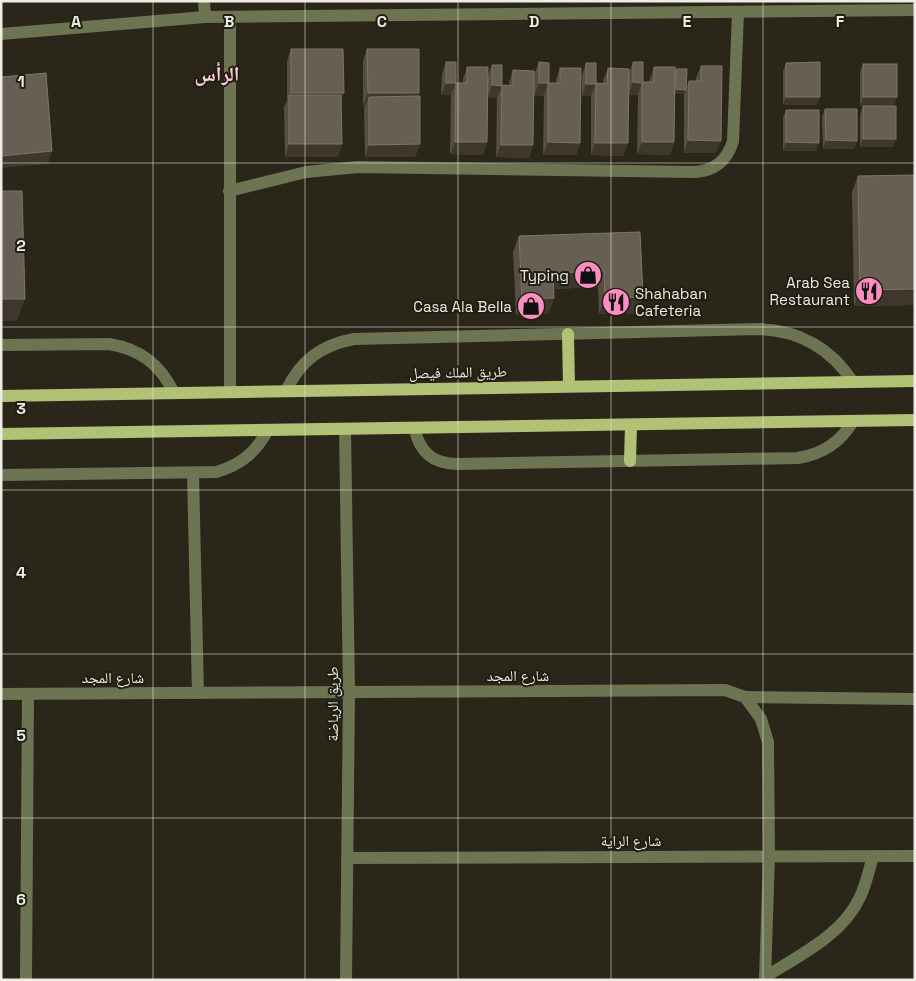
<svg xmlns="http://www.w3.org/2000/svg" width="916" height="981" viewBox="0 0 916 981" font-family="'Space Grotesk','Noto Naskh Arabic',sans-serif">
<rect width="100%" height="100%" fill="#2a271a"/>
<g fill="none" stroke-linecap="round" stroke-linejoin="round">
<!-- minor -->
<g stroke="#6c7451" stroke-width="12">
<path d="M204 1 205 17"/>
<path d="M1 34 205 17 915 10"/>
<path d="M229 191 306 172 358 167 692 172C714 172 727 161 733 141L738 12"/>
<path d="M1 345 109 344C140 349 160 364 174 393"/>
<path d="M286 391C300 361 321 345 354 339L758 329C799 330 830 347 853 382"/>
<path d="M230 392V17"/>
<path d="M345 429 349 692 346 980"/>
<path d="M415 429C419 452 434 464 457 464L798 458C823 454 841 442 853 421"/>
<path d="M193 473 198 693"/>
<path d="M1 475 216 472C241 465 256 452 268 430"/>
<path d="M1 694 725 690 745 697 761 719 768 742 769 856 765 980"/>
<path d="M745 697 915 699"/>
<path d="M347 858 915 856"/>
<path d="M765 977C798 956 843 935 860 897 866 885 869 870 873 856"/>
<path d="M26 980 28 694"/>
</g>
<!-- major -->
<g stroke="#b1c277" stroke-width="12">
<path d="M568 334 569 386"/>
<path d="M1 396 915 381"/>
<path d="M1 434 915 420"/>
<path d="M630 461 631 425"/>
</g>
</g>
<!-- wall -->
<g fill="#564e42">
<path d="M291 49 341 99 338 157H285L284 107 287 101V61Z"/>
<path d="M367 49 418 96 420 144 415 157H365L364 109 365 106H363V61Z"/>
<path d="M446 62 456 83H463V79L467 67 488 75 492 65 502 85 509 86V82L513 70 533 145 529 158 496 157 497 98H488L487 142 483 155 450 154 451 95H441L442 74Z"/>
<path d="M539 62 549 83H556V80L560 68 580 143 576 155H543L544 96H534V75Z"/>
<path d="M633 62 643 82H649L654 67 675 72 676 69 686 90 684 94H675L674 142 670 155 637 154 638 95H628V143L623 156 591 155V96H582V75L586 63 596 83H603V81L608 68 629 73Z"/>
<path d="M786 63 817 105H783V71Z"/>
<path d="M863 64 897 97 894 105 860 106V72Z"/>
<path d="M701 66 716 153H684V94L689 81H696V78Z"/>
<path d="M863 106 893 147H860V115Z"/>
<path d="M825 109 857 141 854 149H823L822 117Z"/>
<path d="M786 110 816 151H783V118Z"/>
<path d="M915 175V305L854 306 852 192 858 176Z"/>
<path d="M640 232 643 297 637 313 599 314 598 287 553 289 554 298 548 314 516 315 513 252 519 236Z"/>
</g>
<!-- shaded-wall -->
<g fill="#3e372b">
<path d="M633 82 642 83 638 95H628Z"/>
<path d="M446 83H456L451 95H441Z"/>
<path d="M539 83H548L544 96H534Z"/>
<path d="M586 84H596L591 96H582Z"/>
<path d="M492 85 502 86 497 98H487Z"/>
<path d="M676 89 686 90 684 94H675Z"/>
<path d="M291 93H344L339 105 289 99Z"/>
<path d="M368 93H419L414 105 369 97 365 106H363Z"/>
<path d="M786 97H820L817 105H783Z"/>
<path d="M863 97H897L894 105 860 106Z"/>
<path d="M863 139H896L893 147H860Z"/>
<path d="M688 140 721 141 716 153H684Z"/>
<path d="M826 140 857 141 854 149H823Z"/>
<path d="M455 142H487L483 155 450 154Z"/>
<path d="M548 142 580 143 576 155H543Z"/>
<path d="M642 142H674L670 155 637 154Z"/>
<path d="M786 142 819 143 816 151H783Z"/>
<path d="M595 143H628L623 156 591 155Z"/>
<path d="M289 144H342L338 157H285Z"/>
<path d="M420 144 415 157H365L369 145Z"/>
<path d="M501 145H533L529 158 496 157Z"/>
<path d="M52 151 48 164 1 168V156Z"/>
<path d="M604 271 598 287 547 289 553 273Z"/>
<path d="M915 289V305L854 306 860 290Z"/>
<path d="M643 297 637 313 599 314 605 298Z"/>
<path d="M554 298 548 314 516 315 522 299Z"/>
<path d="M1 299H25L17 321H1Z"/>
</g>
<!-- building -->
<g fill="#675f54" stroke="#7c756a">
<path d="M291 49H343L344 93H291Z"/>
<path d="M367 49H419V93H368Z"/>
<path d="M446 62H456V83H467V67H488L487 142H455L456 83H446Z"/>
<path d="M539 62 549 63V83H560V68H581L580 143 548 142V83H539Z"/>
<path d="M633 62H643V82H654V67H675L674 142H642V83L633 82Z"/>
<path d="M820 62V97H786V63Z"/>
<path d="M586 63H596V83L607 84 608 68 629 69 628 143H595L596 84H586Z"/>
<rect x="863" y="64" width="34" height="33"/>
<path d="M492 65H502V85L513 86V70L534 71 533 145H501L502 86 492 85Z"/>
<path d="M701 66H722L721 141 688 140 689 81H701Z"/>
<path d="M676 69H687L686 90 676 89Z"/>
<path d="M46 73 52 151 1 156V77Z"/>
<path d="M289 95H341L342 144H289Z"/>
<path d="M420 96V144L369 145V97Z"/>
<rect x="863" y="106" width="33" height="33"/>
<path d="M825 109H857V141L826 140Z"/>
<path d="M786 110H819V143L786 142Z"/>
<path d="M915 175V289L860 290 858 176Z"/>
<path d="M1 191H22L25 299H1Z"/>
<path d="M640 232 643 297 605 298 604 271 553 273 554 298 522 299 519 236Z"/>
</g>
<!-- grid -->
<path fill="none" stroke="#eeece4" stroke-width="1" stroke-opacity="0.55" d="M153 1V980M305 1V980M458 1V980M611 1V980M763 1V980M1 163H915M1 327H915M1 490H915M1 654H915M1 818H915"/>
<!-- icons -->
<defs>
<g id="shop-disc" transform="scale(1.4375)"><circle r="9.5" fill="#fd8ebf" stroke="#201e11"/><path d="M-5-2.5h2.3a2.7 3.5 0 0 1 5.4 0H5L5.5 6h-11ZM-1.5-2.5h3a1.5 2.3 0 0 0-3 0Z" fill="#111"/></g>
<g id="restaurant-disc" transform="scale(1.4375)"><circle r="9.5" fill="#fd8ebf" stroke="#201e11"/><path d="M-5-6h1v4h1v-4h1v4h1v-4h1v5L-1.5 .5V6h-2V.5L-5-1ZM5-6V6H3V1.5H1.5Q1.5-4 5-6Z" fill="#111"/></g>
</defs>
<g fill-rule="evenodd">
<use href="#shop-disc" x="588" y="275"/>
<use href="#restaurant-disc" x="869" y="291"/>
<use href="#restaurant-disc" x="616" y="302"/>
<use href="#shop-disc" x="531" y="306"/>
</g>
<g text-anchor="middle" dominant-baseline="central" stroke-width="4" stroke-linejoin="round" paint-order="stroke">
<!-- poi labels -->
<g font-size="15" fill="#eeece4" stroke="#201e11" text-anchor="end">
<text x="569" y="275">Typing</text>
<text x="850" y="282">Arab Sea<tspan x="850" dy="17">Restaurant</tspan></text>
<text x="635" y="293" text-anchor="start">Shahaban<tspan x="635" dy="17">Cafeteria</tspan></text>
<text x="512" y="306">Casa Ala Bella</text>
</g>
<!-- street labels -->
<g font-size="15" fill="#eeece4" stroke="#201e11">
<text transform="translate(458 372) rotate(-1)">طريق الملك فيصل</text>
<text x="518" y="675">شارع المجد</text>
<text x="113" y="677">شارع المجد</text>
<text transform="translate(332 704) rotate(-90)">طريق الرياضة</text>
<text x="631" y="840">شارع الراية</text>
</g>
<!-- district labels -->
<g font-size="20" font-weight="bold" fill="#fccbde" stroke="#201e11">
<text x="217" y="74">الرأس</text>
</g>
</g>
<g font-size="16" text-anchor="middle" font-weight="bold" fill="#eeece4" stroke="#201e11" stroke-width="4" stroke-linejoin="round" paint-order="stroke">
<text x="76" y="27">A</text>
<text x="229" y="27">B</text>
<text x="382" y="27">C</text>
<text x="534" y="27">D</text>
<text x="687" y="27">E</text>
<text x="840" y="27">F</text>
<text x="21" y="87">1</text>
<text x="21" y="251">2</text>
<text x="21" y="414">3</text>
<text x="21" y="578">4</text>
<text x="21" y="741">5</text>
<text x="21" y="905">6</text>
</g>
<!-- border -->
<rect width="916" height="981" fill="none" stroke="#eeece4" stroke-width="5"/>
</svg>
